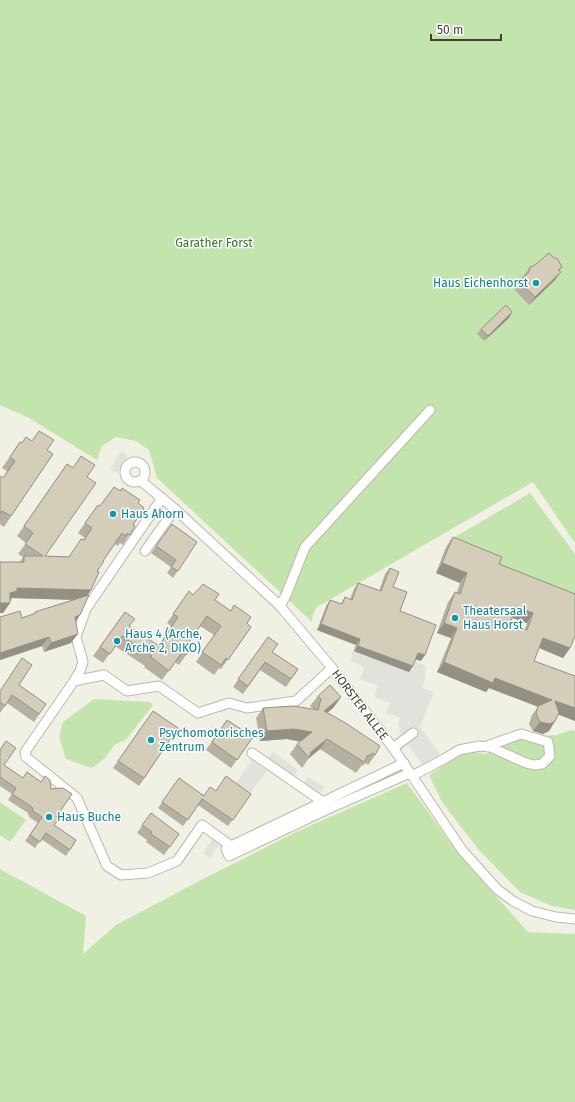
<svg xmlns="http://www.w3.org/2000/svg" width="575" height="1102" viewBox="0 0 575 1102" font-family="'Fira Sans',sans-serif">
<rect width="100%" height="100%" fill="#f1f0e4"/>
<!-- green -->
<g fill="#c3e5ad">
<path d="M0 0H575V543L533 482 317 607 313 614 312 622 157 478 149 450 136 441 116 437 102 446 97 460 29 418 0 405Z"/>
<path d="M530 493 575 554V600L448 541Z"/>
<path d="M94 699 150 702 153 705 126 740 115 744 105 758 92 768 66 759 59 737 63 722Z"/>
<path d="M572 730 575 731V910L552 906 520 892 478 849 442 802 429 775 462 754 475 752 486 754 504 745 524 737 556 735Z"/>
<path d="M407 783 457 852 528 932 575 934V1102H0V869L86 916 83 954 116 925 203 879 298 831Z"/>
<path d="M0 802 26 820 10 842 0 835Z"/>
</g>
<!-- parking -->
<g fill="#e2e1dc">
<path d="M121 451 128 456 116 473 110 469Z"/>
<path d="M356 640 426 666 425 679 422 688 434 692 420 727 440 754 422 764 404 740 398 725 400 718 386 713 390 703 374 697 378 686 360 679 365 667 350 661Z"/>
<path d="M273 751 298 770 293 777 268 759Z"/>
<path d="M252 760 267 771 248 796 234 786Z"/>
<path d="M308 777 325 787 320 794 304 784Z"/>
<path d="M214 837 221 842 210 858 203 853Z"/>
</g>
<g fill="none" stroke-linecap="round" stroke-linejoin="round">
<!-- minor casing -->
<g stroke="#bcb9a7" stroke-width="11">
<g id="minor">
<circle cx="135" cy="472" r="10"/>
<path d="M141 481 175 509 280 606 332 668 379 729 398 755 462 850 497 889 513 901 532 911 556 917 575 919"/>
<path d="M145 551 175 509"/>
<path d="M280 606 286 595 305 547 430 410"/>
<path d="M74 681 80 671 83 662 76 637 86 609 162 498"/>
<path d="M393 748 413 733"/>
<path d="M252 753 323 802 325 807"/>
<path d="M404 763 231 846 226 849 229 856 326 810 410 773"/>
<path d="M412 776 446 758 459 750 479 746 490 747 526 763 534 765 542 764 550 756 548 742 521 734 487 746"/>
<path d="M231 846 202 825 177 861 148 873 121 875 107 866 77 798 26 757 25 752 74 681 104 675 127 691 159 686 198 713 229 703 247 708 296 701 332 668"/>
</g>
</g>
<!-- minor -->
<use href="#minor" stroke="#fff" stroke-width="9"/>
</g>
<!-- wall -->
<g fill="#b5b0a0" fill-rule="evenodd">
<path d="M530 267H562L559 271 555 280 529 305 514 289 519 281 524 277V275Z"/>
<path d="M512 312 509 318 484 341 477 334 481 329Z"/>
<path d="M32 441 53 454 4 527 0 524V476L3 478 7 471 2 468 20 442 21 443Z"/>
<path d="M67 464 87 477 45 556 69 557 85 538 78 533 98 505 100 506 138 503 133 525 135 526 123 545 120 543 118 546 115 544 103 561 98 571 91 590 88 595 76 622 71 643 44 652 42 646 0 660V617L22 618 34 614 35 612 72 600 12 598 10 601V603L3 613 20 562 23 557 18 554 26 543 17 536Z"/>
<path d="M172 524 197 542 173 578 167 573 171 567 151 553Z"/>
<path d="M453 537 499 564 570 648 563 658 539 648 534 661 575 676V721L558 714 555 721 549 731 543 734 533 731 529 724 532 715 538 707 489 688 486 692 437 672 451 638 437 633 448 602 455 592H457L460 583 436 573 446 547ZM512 618 527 623 525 629 510 623Z"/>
<path d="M390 568 393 587 400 611 421 661 416 659 409 672 354 651 356 645 317 630 326 606 330 600 341 604 345 597 350 599 354 589 358 583 379 591 385 574Z"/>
<path d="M189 591 193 595 215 600 251 627 221 669 219 668 214 675 196 662 214 635 200 626 189 642 186 655 179 665 175 662 162 680 144 667 145 666 115 646 103 663 93 656 125 612 129 626 158 646 172 627 167 623Z"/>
<path d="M268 637 272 652 298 669 286 687 260 670 243 694 233 687Z"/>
<path d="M19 685 46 704 34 722 7 703 0 713V690Z"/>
<path d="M318 696 334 707 327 713 375 755 368 765 365 763 363 766 362 765 356 773 320 749 309 758 302 768 290 754 297 744 300 742 287 739 260 741 256 718 263 708 313 709 310 706Z"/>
<path d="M153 711 178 728 139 786 113 768Z"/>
<path d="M227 720 253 737 231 768 206 750Z"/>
<path d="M0 750 4 765 23 778 51 789 56 817 54 825 76 840 66 856 41 839 35 848 25 841 38 823 29 817 28 813 8 800 12 794 0 786Z"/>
<path d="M179 778 204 796 216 791 251 794 228 826 198 805 183 826 158 808Z"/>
<path d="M151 813 179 834 164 855 146 842 147 840 137 833Z"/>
</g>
<!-- shaded-wall -->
<g fill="#949082">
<path d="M561 272 555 280 529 305 535 297Z"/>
<path d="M512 312 509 318 484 341 488 336Z"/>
<path d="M442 563 467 573 460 583 436 573Z"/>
<path d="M17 588 91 590 84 600 12 598 10 601V593Z"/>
<path d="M0 603H10L3 613H0Z"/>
<path d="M516 607 533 613 527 623 510 617Z"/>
<path d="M80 615 74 624 75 617Z"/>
<path d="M444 623 457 628 451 638 437 633Z"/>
<path d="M321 624 360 639 356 645 317 630Z"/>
<path d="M78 634 71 643 44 652 51 643Z"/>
<path d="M49 637 42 646 0 660V653Z"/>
<path d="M543 638 570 648 563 658 537 647Z"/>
<path d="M358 646 413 666 409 672 354 651Z"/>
<path d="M418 653 425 655 421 661 414 659Z"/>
<path d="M444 662 495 678 552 700 545 709 489 688 486 692 437 672Z"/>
<path d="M341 697 334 707 317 722 324 711Z"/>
<path d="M555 701 575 708V721L549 711Z"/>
<path d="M555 721 549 731 543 734 533 731 540 722Z"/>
<path d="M294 729 312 732 305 742 287 739 260 741 267 731Z"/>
<path d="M327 739 320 749 309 758 311 752Z"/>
</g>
<!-- building -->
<g fill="#d3cdba" stroke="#949082" fill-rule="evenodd">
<path d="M549 253 554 258H557L562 267 558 270 561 272 535 297 519 281 529 272 530 267 535 265Z"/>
<path d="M506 305 512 312 488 336 481 329Z"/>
<path d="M39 431 54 440 47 450 53 454 11 516 2 511 0 514V476L3 478 15 461 10 457 20 442 22 443 26 437 32 441Z"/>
<path d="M81 456 95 465 87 477 96 483 45 556 69 557 81 539 84 540 92 528 85 523 98 505 100 506 114 487 121 491 122 488 140 500 138 503 144 508 133 525 135 526 130 535 127 533 125 536 122 533 103 561H104L97 571 99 572 91 590 17 588V591L10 593V603H0V562H24V556H43L25 544 33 533 24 526 67 464 73 468Z"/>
<path d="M172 524 197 542 178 571 171 567 176 560 156 546Z"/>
<path d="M453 537 502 557 499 564 575 594V636L570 648 543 638 534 661 575 676V708L555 701 559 713 555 721 550 724 540 722 536 714 538 706 552 700 495 678 493 683 444 662 457 628 444 623 455 592 460 594 467 573 442 563ZM516 607 533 613 527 630 510 623Z"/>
<path d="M390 568 399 572 393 587 407 592 400 611 436 625 425 655 418 653 413 666 358 646 360 639 321 624 330 600 342 604 345 597 352 600 358 583 381 591Z"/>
<path d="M203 584 219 594 215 600 231 611 234 605 251 617 247 623 251 627 228 660 226 658 221 665 202 652 221 626 207 616 189 642 193 645 186 655 182 652 169 671 151 657 152 656 122 636 110 654 100 647 125 612 135 619 129 626 159 646 178 617 173 614 189 591 193 595Z"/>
<path d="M89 595 80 615 75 617 78 634 51 643 49 637 0 653V617L20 611 22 618 36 613 35 612Z"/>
<path d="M268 637 278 644 272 652 298 669 291 679 265 662 248 686 238 679Z"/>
<path d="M22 658 32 665 19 685 46 704 39 714 12 695 5 706 0 702V691Z"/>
<path d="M330 685 341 697 324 711 344 722 380 746 375 755 372 753 370 756 368 755 364 762 327 739 311 752 309 758 297 744 312 732 294 729 267 731 263 708 293 706 318 710 321 699 318 696Z"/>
<path d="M153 711 178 728 144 778 118 761Z"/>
<path d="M227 720 253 737 237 760 212 742Z"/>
<path d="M6 741 16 748 4 765 23 778 27 772 41 782 45 776 50 780 51 789 63 788 72 794 56 817 59 819 54 825 76 840 70 850 46 833 40 842 30 835 42 817 33 811 32 807 12 794 16 788 0 777V750Z"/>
<path d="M226 776 251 794 233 820 202 799 188 820 162 802 179 778 204 796 210 787 216 791Z"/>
<path d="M151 813 179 834 170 847 151 834 152 832 142 825Z"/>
</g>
<!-- markers -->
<g fill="#0f9aa8" stroke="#fff" stroke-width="1.5">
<circle cx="536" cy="283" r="4"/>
<circle cx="113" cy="514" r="4"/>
<circle cx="455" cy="618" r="4"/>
<circle cx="117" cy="641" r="4"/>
<circle cx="151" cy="740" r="4"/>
<circle cx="49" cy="817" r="4"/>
</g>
<g text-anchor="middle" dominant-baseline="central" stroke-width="3" stroke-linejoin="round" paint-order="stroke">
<!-- park labels -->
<g font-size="12" fill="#39732a" stroke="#fff">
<text x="214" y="243">Garather Forst</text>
</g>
<!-- culture labels -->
<g font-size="12" fill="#0d838f" stroke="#fff" text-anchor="start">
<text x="528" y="283" text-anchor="end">Haus Eichenhorst</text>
<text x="121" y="514">Haus Ahorn</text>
<text x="463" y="611">Theatersaal<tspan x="463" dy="14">Haus Horst</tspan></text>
<text x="125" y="634">Haus 4 (Arche,<tspan x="125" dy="14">Arche 2, DIKO)</tspan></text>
<text x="159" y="733">Psychomotorisches<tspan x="159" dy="14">Zentrum</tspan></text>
<text x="57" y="817">Haus Buche</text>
</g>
<!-- street labels -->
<g font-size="12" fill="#434034" stroke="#fff">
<text transform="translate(360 705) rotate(53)">HORSTER ALLEE</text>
</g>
</g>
<!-- scale -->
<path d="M431 34v6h70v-6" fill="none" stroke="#434034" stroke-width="2"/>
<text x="437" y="34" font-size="12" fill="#434034" stroke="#ffffff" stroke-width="3" paint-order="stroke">50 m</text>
</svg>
